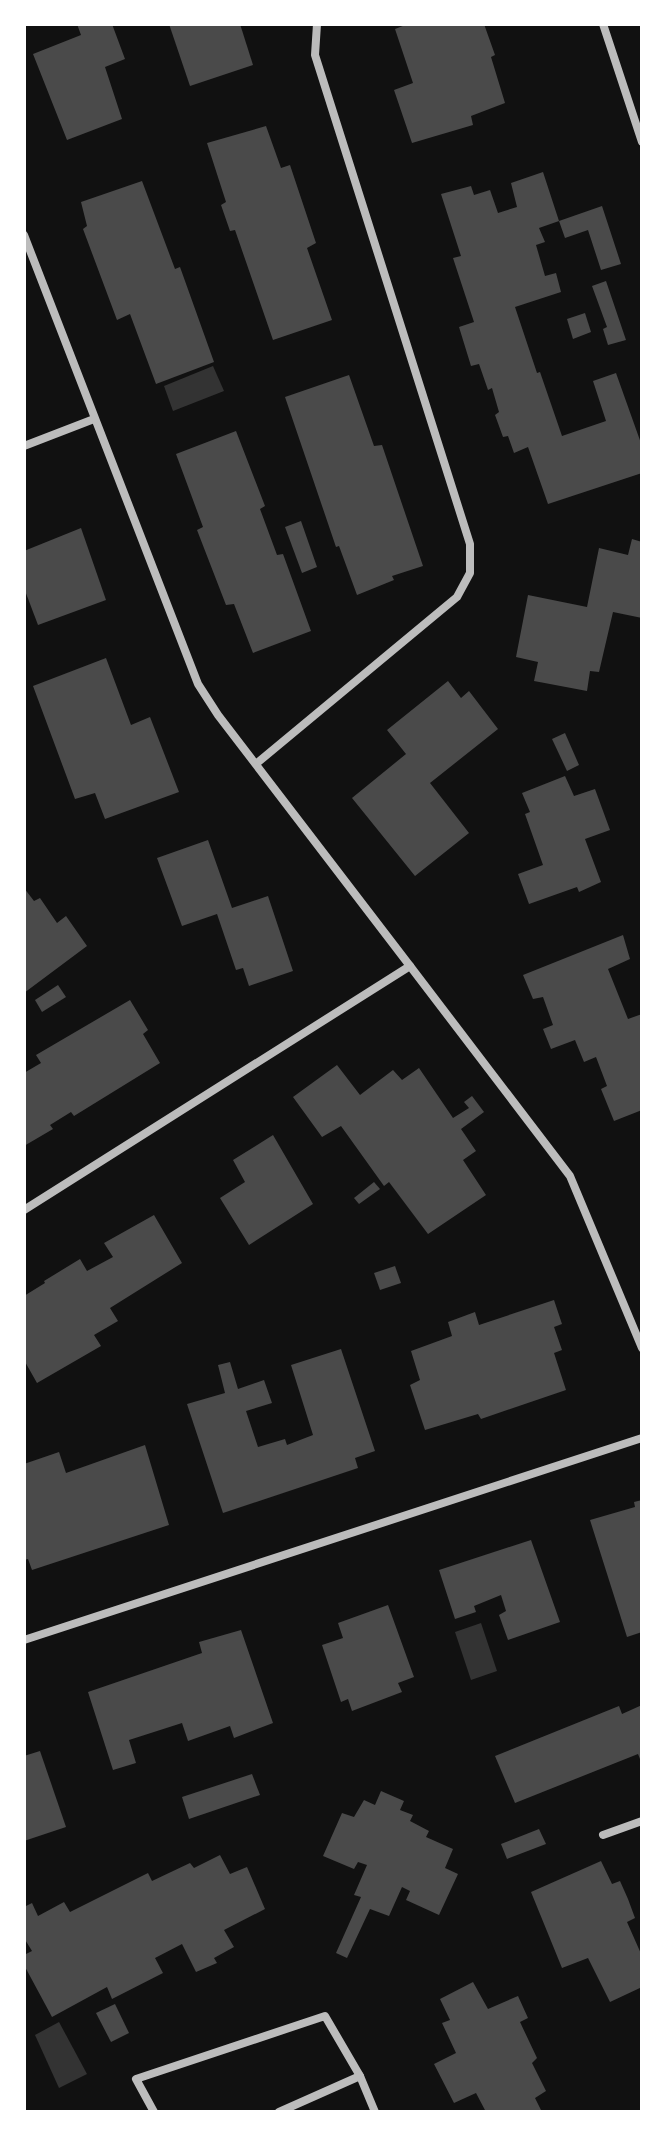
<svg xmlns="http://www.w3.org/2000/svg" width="666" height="2136" viewBox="0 0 666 2136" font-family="'Playfair Display',serif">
<rect width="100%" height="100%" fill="#111"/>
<!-- water -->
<g fill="#333">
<path d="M213 366 224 391 173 411 164 386Z"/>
<path d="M481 1623 497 1671 471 1680 455 1632Z"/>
<path d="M59 2022 87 2074 59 2088 35 2035Z"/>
</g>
<!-- building -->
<g fill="#4a4a4a">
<path d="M77 24H112L125 59 105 67 122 119 67 140 33 54 81 35Z"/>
<path d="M169 24H240L253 65 190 86Z"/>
<path d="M408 24H484L495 55 491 57 505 103 471 116 473 125 412 143 394 90 413 83 395 29Z"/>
<path d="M266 126 281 168 290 165 316 243 307 248 332 320 273 340 235 230 230 231 221 205 226 202 207 143Z"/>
<path d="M543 172 559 221 539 228 545 242 536 245 545 276 556 273 561 292 515 307 537 373 540 372 562 436 606 421 593 381 616 373 642 446V473L548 504 528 447 514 453 508 436 503 437 495 415 499 412 492 388 488 390 479 364 471 366 459 327 474 322 453 258 461 256 441 194 471 186 474 195 490 190 498 213 517 207 511 183Z"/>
<path d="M142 181 175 269 180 267 214 362 156 384 130 314 117 320 83 229 87 226 81 202Z"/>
<path d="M602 206 621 264 601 270 588 230 565 238 559 221Z"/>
<path d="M606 281 626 340 608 345 603 329 607 327 592 286Z"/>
<path d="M585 313 591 332 573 339 567 319Z"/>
<path d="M349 375 374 446 382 445 423 566 392 576 394 580 357 595 339 546 336 547 285 397Z"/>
<path d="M236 431 265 506 260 509 277 555 283 554 311 631 253 653 234 604 226 605 197 530 203 527 176 454Z"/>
<path d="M301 521 317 567 302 573 285 527Z"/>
<path d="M81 528 106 600 38 625 24 588V551Z"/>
<path d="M632 539 642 542V618L613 612 599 672 590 671 587 691 534 681 538 662 516 657 528 595 587 607 599 548 628 555Z"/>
<path d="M106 658 131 725 150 717 179 792 105 819 95 793 75 799 33 686Z"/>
<path d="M448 681 461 698 469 691 498 729 430 783 469 833 415 876 352 798 406 754 387 730Z"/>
<path d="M565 733 579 765 567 771 552 739Z"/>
<path d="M565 776 574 796 595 789 610 830 585 839 601 882 579 892 577 887 529 904 518 874 543 865 525 814 530 812 522 793Z"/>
<path d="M208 840 232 908 268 896 293 971 249 986 243 968 236 970 217 914 182 926 157 858Z"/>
<path d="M24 888 34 901 40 898 57 923 66 916 87 946 24 993Z"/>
<path d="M623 935 630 959 608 969 628 1019 642 1014V1110L614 1121 601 1089 607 1086 596 1057 584 1062 575 1040 551 1049 543 1029 553 1025 543 997 533 999 523 975Z"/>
<path d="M58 985 66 997 42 1012 35 1000Z"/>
<path d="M130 1000 148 1030 143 1034 160 1063 74 1116 71 1112 50 1125 53 1129 24 1146V1073L41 1063 36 1055Z"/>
<path d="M337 1065 360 1095 393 1070 402 1080 419 1068 453 1118 469 1108 464 1102 472 1096 484 1112 461 1129 476 1151 463 1160 486 1195 428 1234 389 1182 384 1186 341 1126 322 1137 293 1097Z"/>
<path d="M273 1135 313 1204 249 1245 220 1198 245 1182 233 1160Z"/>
<path d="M374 1182 380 1189 359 1204 354 1198Z"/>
<path d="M154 1215 182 1263 110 1308 118 1321 94 1335 101 1346 37 1383 24 1360V1296L45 1283 44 1281 80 1259 87 1271 113 1257 104 1243Z"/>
<path d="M395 1266 401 1283 380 1290 374 1273Z"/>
<path d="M554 1300 562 1324 554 1327 562 1350 554 1353 566 1390 481 1419 478 1414 425 1430 410 1385 420 1380 411 1351 452 1336 448 1322 475 1312 479 1325Z"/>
<path d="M341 1349 375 1451 355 1458 358 1468 223 1513 187 1404 225 1393 218 1365 230 1362 238 1389 264 1380 272 1403 246 1411 258 1447 285 1439 287 1445 313 1435 291 1365Z"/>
<path d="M145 1445 169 1525 32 1570 28 1559 24 1560V1464L59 1452 66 1473Z"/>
<path d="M642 1500V1632L627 1637 590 1520 635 1507 634 1502Z"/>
<path d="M531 1540 560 1622 508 1640 499 1615 506 1611 501 1595 474 1606 476 1612 455 1619 439 1570Z"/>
<path d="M388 1605 414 1677 398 1683 402 1692 352 1711 348 1699 341 1702 322 1645 343 1638 338 1623Z"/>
<path d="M241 1630 273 1723 234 1738 230 1726 188 1741 182 1723 129 1740 136 1763 113 1770 88 1692 202 1653 199 1642Z"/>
<path d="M642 1705V1764L638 1754 515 1803 495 1756 619 1706 622 1714Z"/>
<path d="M40 1751 66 1827 24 1841V1756Z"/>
<path d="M252 1774 260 1795 189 1819 182 1797Z"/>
<path d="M381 1791 404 1801 400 1810 413 1815 410 1821 429 1831 426 1837 453 1849 445 1868 458 1874 439 1915 406 1900 410 1891 402 1887 389 1916 370 1909 347 1958 336 1953 361 1897 354 1895 367 1865 358 1862 354 1869 323 1856 342 1813 354 1817 364 1800 375 1805Z"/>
<path d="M539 1829 546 1844 507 1859 501 1844Z"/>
<path d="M220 1855 230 1874 247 1867 265 1909 224 1930 234 1947 214 1958 217 1963 196 1972 182 1944 155 1958 163 1973 112 1999 107 1987 52 2017 24 1965V1955L32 1951 24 1938V1907L32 1903 38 1916 64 1902 70 1912 148 1873 152 1881 190 1863 194 1868Z"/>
<path d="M601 1861 612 1884 620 1881 628 1899 635 1918 627 1922 642 1956V1987L610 2002 588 1958 562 1968 531 1892Z"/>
<path d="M473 1982 488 2009 518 1996 528 2018 520 2022 537 2058 532 2063 546 2091 535 2098 542 2112H486L476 2093 454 2103 434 2064 456 2053 442 2023 450 2020 440 1999Z"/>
<path d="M115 2004 129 2033 111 2042 96 2013Z"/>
</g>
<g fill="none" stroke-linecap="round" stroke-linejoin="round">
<!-- minor -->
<g stroke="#bcbcbc" stroke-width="8">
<path d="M603 24 642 142"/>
<path d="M24 235 198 684 218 715 410 966"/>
<path d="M24 446 94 419"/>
<path d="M257 763 457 597 470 573V544L315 55 317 24"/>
<path d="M24 1210 410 966 570 1176 642 1348"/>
<path d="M24 1640 642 1438"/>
<path d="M603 1835 642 1821"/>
<path d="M154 2112 136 2079 325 2016 360 2076 375 2112"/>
<path d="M279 2112 360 2076"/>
</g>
</g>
<!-- border -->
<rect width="666" height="2136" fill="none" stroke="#ffffff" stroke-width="52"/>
</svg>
